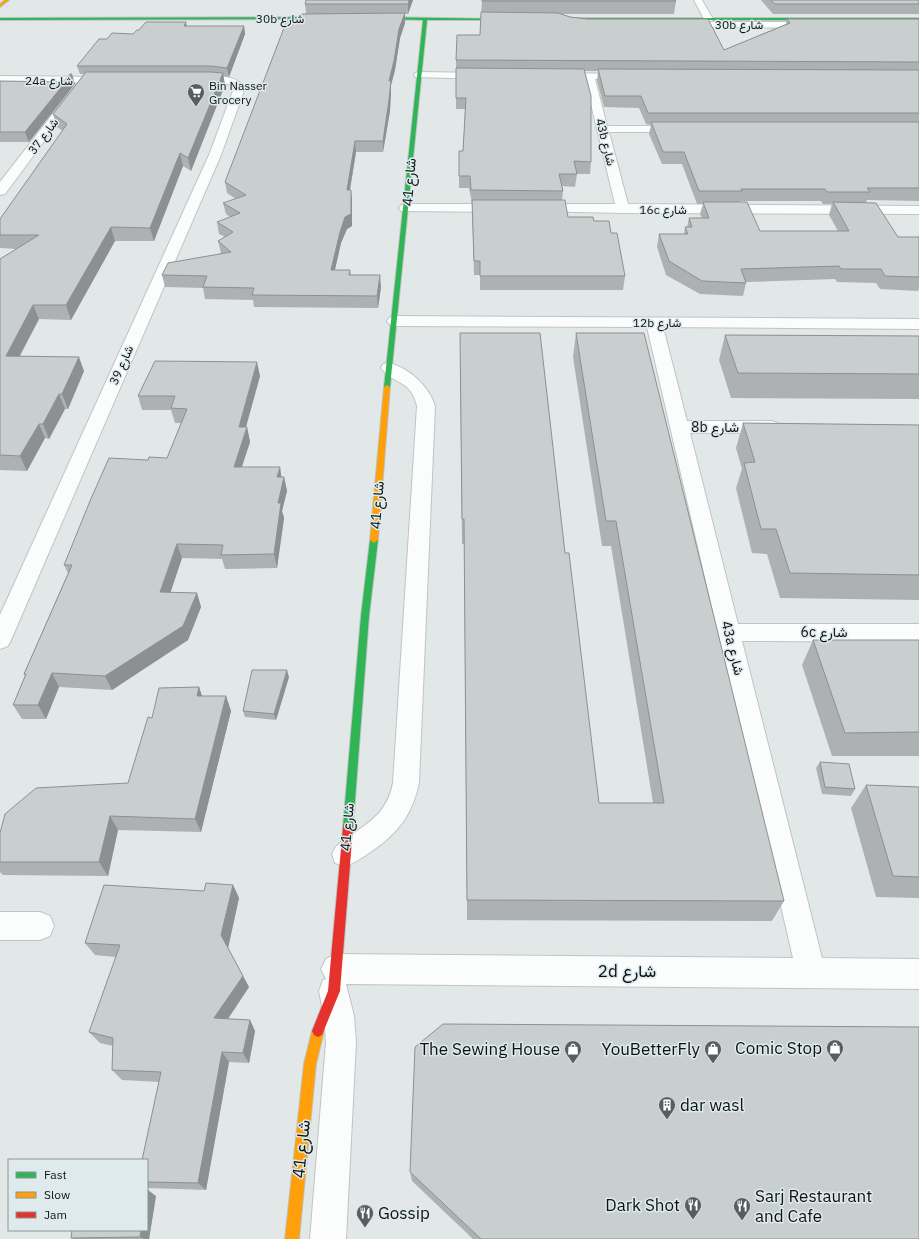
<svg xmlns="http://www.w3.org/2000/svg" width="919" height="1239" viewBox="0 0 919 1239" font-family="'IBM Plex Sans',Vazirmatn,sans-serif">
<rect width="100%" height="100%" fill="#e2e8e8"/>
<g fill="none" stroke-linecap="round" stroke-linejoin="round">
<!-- street casing -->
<g stroke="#bfc4c5" stroke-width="2">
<g id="street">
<path d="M694 0H702L713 19 711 21H705Z"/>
<path d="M682 22H816L821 25 816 28 679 27 677 25 679 23Z"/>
<path d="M419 72 486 73 491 76 486 79 415 77 414 75 415 73Z"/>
<path d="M556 73 632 74 633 76 628 79H595L607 126H680L684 127 686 129 684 131 680 132H609L628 204 919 206V214L623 213 531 211 529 208 531 205 536 204H615L585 79 552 78 551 76Z"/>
<path d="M0 76 109 77 114 80 109 83 0 82Z"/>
<path d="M212 76C225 76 237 77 245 88L221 155 11 640 8 646 0 649V615L209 155 234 88C222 76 197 90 189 80L194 77Z"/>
<path d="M73 92 77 93 78 95 77 97 5 194 0 195V182L69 93Z"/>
<path d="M406 204H502L507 205 509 208 507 211 502 212 401 211 399 208 401 205Z"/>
<path d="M395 316 919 319V329L663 327 687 421H772L778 423 781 427 778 431 772 433H690L738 624H919V642L742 641 822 958 919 959V989L346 984 354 1016 356 1042 346 1239H310L326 1042 324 1016 319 991 323 980 326 979 321 969 326 959 336 954 793 958 647 327 395 326 389 324 387 321 389 318Z"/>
<path d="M389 363C409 368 429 386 435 406L419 783C412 815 399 832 372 851 363 857 355 863 345 866L335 863 332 854C337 843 343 840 354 833 375 819 388 808 393 783L417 406C411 379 392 384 381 368L383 364Z"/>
<path d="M0 912H40L50 916 54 926 50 936 40 940H0Z"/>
</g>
</g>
<!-- fast casing -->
<g stroke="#bfc4c5" stroke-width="2">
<g id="fast">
<path d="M331 17 330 19 0 20V18Z"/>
<path d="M373 17 512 19 510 20H427L390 387 387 389 384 387 423 20 374 19Z"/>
<path d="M554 18H919V20H553Z"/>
<path d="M374 537 378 540 369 616 353 827 352 830 348 832 344 830 343 827 361 616 370 540Z"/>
</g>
</g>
<!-- slow casing -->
<g stroke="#bfc4c5" stroke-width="2">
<g id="slow">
<path d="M5 0H9L0 7V4Z"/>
<path d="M387 385 390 387 378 540 374 543 370 540 384 387Z"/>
<path d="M318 1025 322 1027 324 1031 316 1064 299 1239H285L304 1064 312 1031 314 1027Z"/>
</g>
</g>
<!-- jam casing -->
<g stroke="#bfc4c5" stroke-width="2">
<path id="jam" d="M348 822 352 824 353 827 340 991 322 1035 318 1037 314 1035 312 1031 328 991 343 827 344 824Z"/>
</g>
<!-- street -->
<use href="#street" fill="#fbfcfc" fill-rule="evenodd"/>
<!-- fast -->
<use href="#fast" fill="#30b455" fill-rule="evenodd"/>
<!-- slow -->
<use href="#slow" fill="#ff9f0a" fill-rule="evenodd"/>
<!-- jam -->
<use href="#jam" fill="#e5322d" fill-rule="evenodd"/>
</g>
<!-- wall -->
<g fill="#adb1b1" fill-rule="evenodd">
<path d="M413 0 408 14H405V23L400 38 395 70 391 85V91L390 111 383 152H356L350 190 352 201V226L347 229 341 243 335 270H350L351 275 381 287 378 308 254 307 253 300 205 299 203 288 165 287 162 275 221 253 218 241 225 237 219 234 217 222 230 217 226 214 223 203 236 199 227 193 225 182 300 20 306 13 305 4Z"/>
<path d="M482 0 676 1 674 14H562L570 17 724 50 786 24 787 19H919V201L867 200 866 202 898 237H919V288L918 291 880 289 876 283 837 282 835 279 746 282V283L743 296 700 294 666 275 657 247 659 234H684L685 227H687L689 218H702L700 214 703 204H697L682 164H662L649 134 651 125 646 124 639 108 604 107 597 81 598 71H584L591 162 590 174H577L575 187 562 186 563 191 562 200 568 217 594 221 611 233 625 276 623 290H480V275H474L472 203 469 188H459V151H463L465 109H456V60L480 35ZM740 201H821L823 204H832L829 215 838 231H760Z"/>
<path d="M761 0H919V14H773Z"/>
<path d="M187 26H244L245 34 229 77 223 76 225 85 191 171 183 166 154 241H115L71 320 39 319 20 356 84 371 68 409H65L49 439 45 438 27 471 0 470V259L17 249 0 248V219L63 131 57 127 53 114 84 74H80L77 66 107 39 133 34Z"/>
<path d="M0 81 75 84 29 142H0Z"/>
<path d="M576 333 784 901 772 921 467 920 464 544H462L460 357 565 553 599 803H653L611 546H602L573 357Z"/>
<path d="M725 335 919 336V399L731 398 719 360Z"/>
<path d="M260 376 246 427H247L250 442 242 467H280L281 477H284L287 491 282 511 284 518 277 568 225 569 222 559 182 558 170 592 197 593 201 607 188 640 112 690 59 687 46 719H22L13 705 25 676 24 674 68 573 64 565 148 460 167 458 181 423H175L171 410H142L138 396Z"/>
<path d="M743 423 919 425V600L780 598 767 554 752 553 736 488 742 469 736 448Z"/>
<path d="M813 640H919V756H832L802 665Z"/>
<path d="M289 677 276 720 245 717 243 711Z"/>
<path d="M199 687 202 696H226L231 711 201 832 118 830 108 876 3 875 0 872V833L128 783 152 718Z"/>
<path d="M820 762 855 789 851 796 822 794 816 768Z"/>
<path d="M866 785 919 787V898L876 897 851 808Z"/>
<path d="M233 885 239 898 228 948 249 987 228 1019 250 1020 255 1031 249 1063 229 1062 206 1190 147 1188V1160L159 1082 122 1080 112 1070 113 1046 100 1043 89 1032 116 957 95 955 85 943 204 891Z"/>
<path d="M410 1172 919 1239H473L412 1181Z"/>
<path d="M156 1196 149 1239H74L71 1238Z"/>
</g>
<!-- shaded-wall -->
<g fill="#8d9090">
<path d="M409 0H413L408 14V4Z"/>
<path d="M405 13V23L400 38 395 70 391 85V91L390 111 383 152V141L389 81 399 29Z"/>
<path d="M186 22 188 30 184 26Z"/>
<path d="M244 26 245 34 229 77 227 68Z"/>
<path d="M223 73 225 85 191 171 188 158Z"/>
<path d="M72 74 75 84 29 142 25 132Z"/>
<path d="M355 141 356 152 348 201 347 190Z"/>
<path d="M180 153 183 166 154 241 150 228Z"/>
<path d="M351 190 352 201V226L347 229 341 243 332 282 331 270 340 232Z"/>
<path d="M111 227 115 241 71 320 66 305Z"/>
<path d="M380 275 381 287 378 308 377 296Z"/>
<path d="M33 305 39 319 12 370 6 356Z"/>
<path d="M79 357 84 371 68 409 62 394Z"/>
<path d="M257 362 260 376 242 441 239 427Z"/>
<path d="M59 394 65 409 49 439 43 424Z"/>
<path d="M39 424 45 438 27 471 20 456Z"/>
<path d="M247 427 250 442 237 481 234 467Z"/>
<path d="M280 467 282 481 277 477Z"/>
<path d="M284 477 287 491 282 511 284 518 277 568 274 554 278 503Z"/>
<path d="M177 544 182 558 166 606 160 592Z"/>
<path d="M197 593 201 607 188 640 112 690 105 676Z"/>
<path d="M287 670 289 677 276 720 274 714Z"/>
<path d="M52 673 59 687 46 719 38 705Z"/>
<path d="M199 687 204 702 197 696Z"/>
<path d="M226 696 231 711 201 832 195 819Z"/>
<path d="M110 816 118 830 108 876 99 862Z"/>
<path d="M233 885 239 898 228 948 221 935Z"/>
<path d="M243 976 249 987 221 1029 214 1018Z"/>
<path d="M250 1020 255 1031 249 1063 243 1053Z"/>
<path d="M222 1052 229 1062 206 1190 198 1183Z"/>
<path d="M148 1190 156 1196 149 1239H144L140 1237 141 1230H147V1198Z"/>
</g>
<!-- building -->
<g fill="#c9cece" stroke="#8d9090">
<path d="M306 0H409L408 4H305Z"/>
<path d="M482 0H675L676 1H482Z"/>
<path d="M771 0H919V4H775Z"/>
<path d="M481 12 558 13 570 17 587 19H708L724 50 790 23 787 19H919V62L456 60 457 35H480Z"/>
<path d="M405 13 399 29 394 61 389 81H391L389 100 383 141H355L347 190H351V214L345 217 340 232 331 270H350L349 275H380L377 296 252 295 254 288 203 287 207 276 162 275 168 263 231 252 218 241 233 232 217 222 240 213 223 203 246 195 225 182 287 20H300L302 14Z"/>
<path d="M146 22H186L184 26H244L227 68 211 66H77L99 39H107L112 33 133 34 137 30H139Z"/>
<path d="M456 68 584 69 591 96V162L574 161 577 174H559L563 191 471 190 470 176H459V151H463L466 98H456Z"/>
<path d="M598 69 919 70V113H648L641 96H605Z"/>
<path d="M86 72H211L223 73 188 158 180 153 150 228 111 227 66 305H33L6 356 79 357 62 394H59L43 424H39L20 456 0 455V259L39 235H0V219L67 124 53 114Z"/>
<path d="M70 74H72L25 132H0V81L63 82Z"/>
<path d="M651 122H919V188H867L870 192H827L825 189H741L742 191H699L684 152H663Z"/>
<path d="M472 200H565L568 217H593L594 221H609L611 233H617L625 276H480V261H474Z"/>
<path d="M703 202H747L760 231H849L833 202 876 203 898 237H919V277L885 276 881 269H841L839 266 741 269 746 283 702 281 669 261 659 234H688L685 227H692L689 218H709Z"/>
<path d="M460 333H540L565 553H569L599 803H664L616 521H606L576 333H644L784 901 467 900 464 519H462Z"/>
<path d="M725 335 919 336V374L738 373Z"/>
<path d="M155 361 257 362 239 427H247L234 467H280L277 477H284L278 503H281L274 554 221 555 223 545 177 544 160 592 197 593 183 626 105 676 52 673 38 705H13L26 674H24L72 565H64L90 501 109 458 148 460 149 457 167 458 187 409 171 408 175 396H138Z"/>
<path d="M743 423 919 425V575L790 573 776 529H761L744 463 755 462Z"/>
<path d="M813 640H919V732L845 733Z"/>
<path d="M252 670H287L274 714 243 711Z"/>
<path d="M199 687 197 696H226L195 819 110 816 99 862H0V833L5 814 36 788 128 783 148 717 152 718 159 688Z"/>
<path d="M820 762 849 764 855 789 825 787Z"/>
<path d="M866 785 919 787V877L893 876Z"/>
<path d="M206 883 233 885 221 935 243 976 214 1018 250 1020 243 1053 222 1052 198 1183 147 1182V1160H142L161 1072 112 1070 113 1038 89 1032 120 945 85 943 104 885 204 891Z"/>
<path d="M443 1024 919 1027V1239H481L410 1172 415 1047Z"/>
<path d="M147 1190H148L147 1198Z"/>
<path d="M72 1230H141L140 1237 71 1238Z"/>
</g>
<!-- icons -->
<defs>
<g id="supermarket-pin" transform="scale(0.9)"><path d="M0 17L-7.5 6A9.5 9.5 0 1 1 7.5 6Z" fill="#585d5e" stroke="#deeaec"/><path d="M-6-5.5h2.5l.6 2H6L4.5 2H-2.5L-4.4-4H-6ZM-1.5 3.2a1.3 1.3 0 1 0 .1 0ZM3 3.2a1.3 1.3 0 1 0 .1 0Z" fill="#fff"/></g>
<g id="shop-pin" transform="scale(0.9)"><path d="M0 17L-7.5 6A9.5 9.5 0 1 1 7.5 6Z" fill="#585d5e" stroke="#deeaec"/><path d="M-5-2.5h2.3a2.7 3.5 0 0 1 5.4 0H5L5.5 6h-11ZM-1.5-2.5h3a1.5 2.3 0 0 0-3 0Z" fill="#fff"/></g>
<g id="building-pin" transform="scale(0.9)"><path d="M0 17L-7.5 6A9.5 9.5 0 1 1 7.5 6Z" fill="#585d5e" stroke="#deeaec"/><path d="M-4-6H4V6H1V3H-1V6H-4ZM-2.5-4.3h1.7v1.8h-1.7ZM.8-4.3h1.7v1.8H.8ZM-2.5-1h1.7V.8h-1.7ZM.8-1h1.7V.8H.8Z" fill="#fff"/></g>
<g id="restaurant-pin" transform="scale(0.9)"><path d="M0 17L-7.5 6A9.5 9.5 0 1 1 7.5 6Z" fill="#585d5e" stroke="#deeaec"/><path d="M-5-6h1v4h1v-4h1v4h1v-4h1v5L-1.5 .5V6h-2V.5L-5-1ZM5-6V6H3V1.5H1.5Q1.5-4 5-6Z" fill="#fff"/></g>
</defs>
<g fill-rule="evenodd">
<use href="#supermarket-pin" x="196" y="92"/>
<use href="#shop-pin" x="835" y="1048"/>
<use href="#shop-pin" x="573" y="1049"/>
<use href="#shop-pin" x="713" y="1049"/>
<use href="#building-pin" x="667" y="1105"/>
<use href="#restaurant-pin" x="693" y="1205"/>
<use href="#restaurant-pin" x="742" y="1206"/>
<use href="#restaurant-pin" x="365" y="1213"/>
</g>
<g text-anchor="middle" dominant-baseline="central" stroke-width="3" stroke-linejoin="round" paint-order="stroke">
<!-- far-street labels -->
<g font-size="12" fill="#0e1213" stroke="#deeaec">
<text x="280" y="18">30b شارع</text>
<text x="739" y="24">30b شارع</text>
<text x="49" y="80">24a شارع</text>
<text transform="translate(43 136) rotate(-53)">شارع 37</text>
<text transform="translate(606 142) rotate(76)">43b شارع</text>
<text x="663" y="209">16c شارع</text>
<text x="657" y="322">12b شارع</text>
<text transform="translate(121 365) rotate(-66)">شارع 39</text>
</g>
<!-- far-poi labels -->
<g font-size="12" fill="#0e1213" stroke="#deeaec" text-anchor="start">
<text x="209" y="85">Bin Nasser<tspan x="209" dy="14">Grocery</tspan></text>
</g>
<!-- street labels -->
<g font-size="14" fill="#0e1213" stroke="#deeaec">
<text transform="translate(409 182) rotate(-85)">شارع 41</text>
<text x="715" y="427">8b شارع</text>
<text transform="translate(377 505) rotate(-85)">شارع 41</text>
<text x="824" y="632">6c شارع</text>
<text transform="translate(733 648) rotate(76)">43a شارع</text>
<text transform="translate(347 827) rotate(-85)">شارع 41</text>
</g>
<!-- near-street labels -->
<g font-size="17" fill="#0e1213" stroke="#deeaec">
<text x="627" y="971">2d شارع</text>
<text transform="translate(301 1149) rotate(-84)">شارع 41</text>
</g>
<!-- near-poi labels -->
<g font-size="17" fill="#0e1213" stroke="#deeaec" text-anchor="end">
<text x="822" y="1048">Comic Stop</text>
<text x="560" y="1049">The Sewing House</text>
<text x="700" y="1049">YouBetterFly</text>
<text x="680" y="1105" text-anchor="start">dar wasl</text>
<text x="755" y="1196" text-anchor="start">Sarj Restaurant<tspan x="755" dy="20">and Cafe</tspan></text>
<text x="680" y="1205">Dark Shot</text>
<text x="378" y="1213" text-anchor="start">Gossip</text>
</g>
</g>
<!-- legend -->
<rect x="8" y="1159" width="140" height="72" fill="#deeaec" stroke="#8b9495"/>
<rect x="16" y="1172" width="20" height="6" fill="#30b455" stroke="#8b9495"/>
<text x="44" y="1179" font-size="12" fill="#0e1213">Fast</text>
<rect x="16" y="1192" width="20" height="6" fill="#ff9f0a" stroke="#8b9495"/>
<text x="44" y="1199" font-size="12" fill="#0e1213">Slow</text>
<rect x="16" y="1212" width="20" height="6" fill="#e5322d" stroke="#8b9495"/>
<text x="44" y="1219" font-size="12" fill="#0e1213">Jam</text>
</svg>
